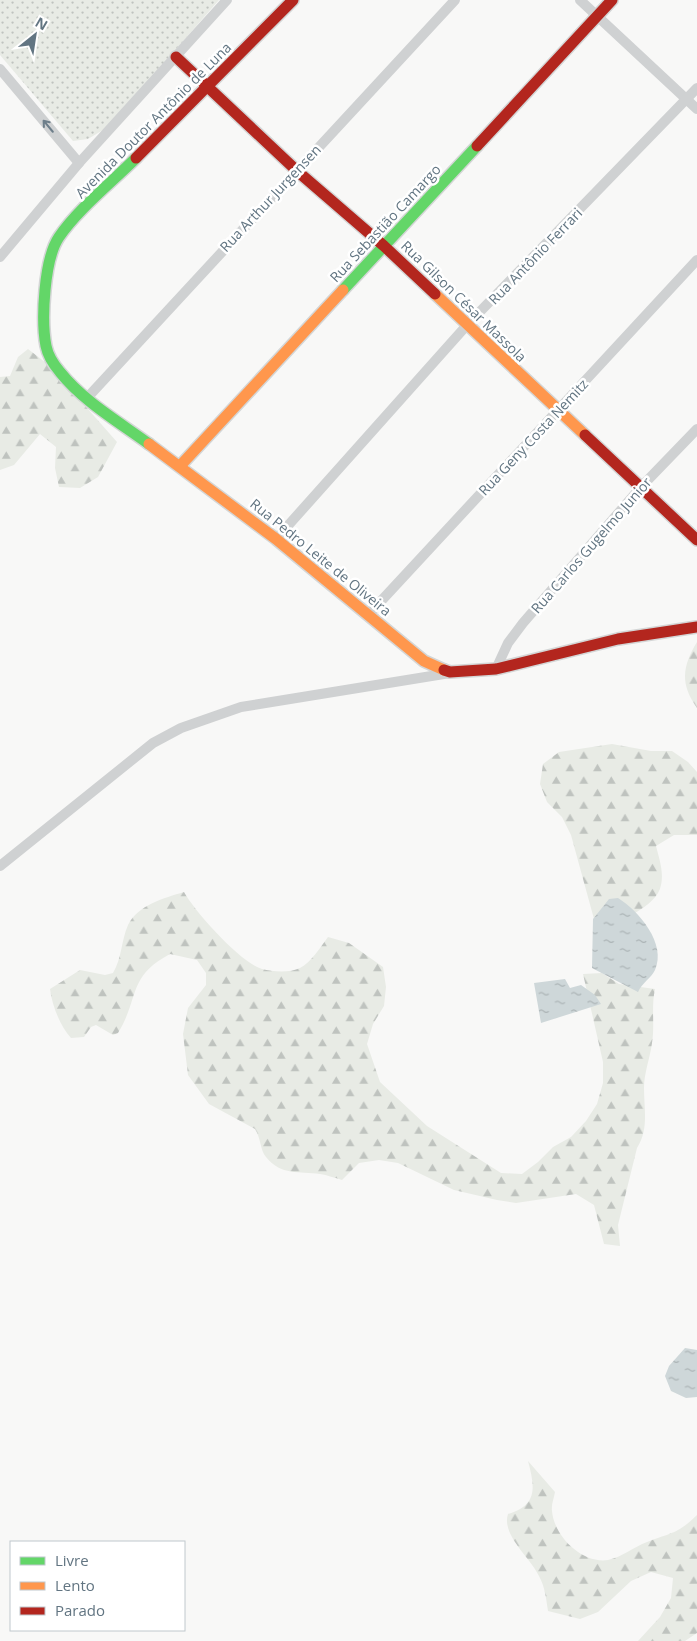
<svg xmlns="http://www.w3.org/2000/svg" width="697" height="1641" viewBox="0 0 697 1641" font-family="'Open Sans',sans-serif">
<defs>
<pattern id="grass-dots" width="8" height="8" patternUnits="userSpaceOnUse" patternTransform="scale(1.25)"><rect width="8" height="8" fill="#e8ebe5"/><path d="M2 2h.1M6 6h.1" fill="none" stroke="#bfc3bf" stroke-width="1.8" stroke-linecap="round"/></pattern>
<pattern id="forest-firs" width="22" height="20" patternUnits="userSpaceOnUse" patternTransform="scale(1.25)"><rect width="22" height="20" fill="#e8ebe5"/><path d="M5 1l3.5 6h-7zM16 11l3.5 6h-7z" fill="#bfc3bf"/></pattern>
<pattern id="water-ripples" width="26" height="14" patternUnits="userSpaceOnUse" patternTransform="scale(1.25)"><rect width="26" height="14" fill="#ced7d9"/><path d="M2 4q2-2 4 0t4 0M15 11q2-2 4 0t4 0" fill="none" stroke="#abb3b5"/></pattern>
</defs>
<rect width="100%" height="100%" fill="#f8f8f7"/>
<!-- grass -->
<path fill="url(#grass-dots)" d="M0 0H219L108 127 88 139 73 141 0 55Z"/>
<!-- forest -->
<g fill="url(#forest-firs)">
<path d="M28 349 50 366 117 442 98 477 80 488 59 487 55 468 56 447 40 434 14 465 0 470V377L10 376 18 357Z"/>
<path d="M697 642V708C680 684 682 667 697 642Z"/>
<path d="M612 744 651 751H672L688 762 697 772V835H674L656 846C659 858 664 872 661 885 657 908 616 922 597 930L571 835 562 817 547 802 540 784 543 764 559 752Z"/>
<path d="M184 892C195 912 241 963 262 969 273 972 290 973 300 968 311 963 321 946 328 937L349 943 383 967 386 987 384 1006 373 1024 367 1044 380 1082 427 1126 501 1173 522 1174 538 1162 553 1147 571 1137 586 1121 597 1104 603 1083V1062L583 974 602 973 619 984 655 989C651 1007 655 1025 652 1043 650 1058 644 1073 644 1088 644 1109 649 1129 637 1148L618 1225 620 1246 604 1244 594 1205 576 1194 516 1203 497 1200 454 1190 398 1163 379 1160 359 1163 342 1180C335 1178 327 1175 320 1174 299 1171 281 1176 266 1157 260 1150 261 1138 255 1129L209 1104 188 1075 183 1034 188 1008 206 985V973L197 960 170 954C127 977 140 997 118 1033L113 1035 96 1025 91 1027 84 1037 71 1038C60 1026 52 1005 50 989L80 970 105 975 113 973C122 958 121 941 128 925 138 905 164 898 184 892Z"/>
<path d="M528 1461 555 1492C554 1498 551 1505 552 1511 554 1536 582 1564 608 1560 622 1557 634 1547 647 1542 670 1533 678 1534 697 1515V1633L685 1641H638L660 1617 671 1598 673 1578 651 1572 631 1581 598 1612 580 1619 548 1611C546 1598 545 1587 539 1576 531 1558 501 1535 508 1514 538 1505 535 1487 528 1461Z"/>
</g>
<!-- water -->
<g fill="url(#water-ripples)">
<path d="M618 898C639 911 667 944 655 970 652 977 642 983 638 992L592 968 593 919 609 899Z"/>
<path d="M565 979 570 988 581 985 595 995 601 1004 541 1023 534 983Z"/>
<path d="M685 1348 697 1350V1397L686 1398 671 1391 665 1376 669 1366Z"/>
</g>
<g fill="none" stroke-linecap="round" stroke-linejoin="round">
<!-- fast casing -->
<g stroke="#d4d6d6" stroke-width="14">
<g id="fast">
<path d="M136 158C112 182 77 210 59 237 44 259 41 320 46 346 48 356 54 365 60 372 83 401 119 422 149 444"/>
<path d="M343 290 477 146"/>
</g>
</g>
<!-- slow casing -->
<g stroke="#d4d6d6" stroke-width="14">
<g id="slow">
<path d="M435 294 585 435"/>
<path d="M149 444 276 539 424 661 444 670"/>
<path d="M180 466 343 290"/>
</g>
</g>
<!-- jam casing -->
<g stroke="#d4d6d6" stroke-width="14">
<g id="jam">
<path d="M176 57 296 170 384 246 435 294"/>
<path d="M477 146 612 0"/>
<path d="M136 158 293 0"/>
<path d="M585 435 697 540"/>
<path d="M444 670 450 672 496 669 618 639 697 627"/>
</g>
</g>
<!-- street -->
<g stroke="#cfd1d2" stroke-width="10">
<path d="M580 0 697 109"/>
<path d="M0 69 79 163"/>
<path d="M0 257 79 163 227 0"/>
<path d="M87 398 455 0"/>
<path d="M276 539 467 325 697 88"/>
<path d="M369 614 697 260"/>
<path d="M496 669 508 643 523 623 641 487 697 429"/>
<path d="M0 866 153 743 181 728 241 707 450 673"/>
</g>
<!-- fast -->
<use href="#fast" stroke="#63d668" stroke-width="11"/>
<!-- slow -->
<use href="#slow" stroke="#ff974d" stroke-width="11"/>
<!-- jam -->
<use href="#jam" stroke="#b3261e" stroke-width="11"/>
</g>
<!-- one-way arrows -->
<defs><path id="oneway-shaft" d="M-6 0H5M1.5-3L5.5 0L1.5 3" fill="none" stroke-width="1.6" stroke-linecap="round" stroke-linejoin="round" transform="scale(1.25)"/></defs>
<use stroke="#6d7e8a" href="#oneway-shaft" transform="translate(48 126) rotate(-130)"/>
<g text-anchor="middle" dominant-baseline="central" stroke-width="5" stroke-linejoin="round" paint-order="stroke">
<!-- street labels -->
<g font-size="14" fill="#627582" stroke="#fff">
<text transform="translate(153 120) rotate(-45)">Avenida Doutor Antônio de Luna</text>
<text transform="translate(270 198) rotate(-47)">Rua Arthur Jurgensen</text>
<text transform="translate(385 223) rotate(-47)">Rua Sebastião Camargo</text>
<text transform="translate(535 256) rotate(-46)">Rua Antônio Ferrari</text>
<text transform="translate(464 301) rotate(44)">Rua Gilson César Massola</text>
<text transform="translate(533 437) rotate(-47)">Rua Geny Costa Nemitz</text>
<text transform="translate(591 545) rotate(-49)">Rua Carlos Gugelmo Junior</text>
<text transform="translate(321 557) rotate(39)">Rua Pedro Leite de Oliveira</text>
</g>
</g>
<!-- legend -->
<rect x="10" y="1541" width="175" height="90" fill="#ffffff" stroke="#c0c8cd"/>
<rect x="20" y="1557" width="25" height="8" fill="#63d668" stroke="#c0c8cd"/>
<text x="55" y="1566" font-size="15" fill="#627582">Livre</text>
<rect x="20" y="1582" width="25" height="8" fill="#ff974d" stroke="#c0c8cd"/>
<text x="55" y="1591" font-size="15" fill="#627582">Lento</text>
<rect x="20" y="1607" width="25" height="8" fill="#b3261e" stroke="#c0c8cd"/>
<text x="55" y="1616" font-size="15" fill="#627582">Parado</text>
<!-- north arrow -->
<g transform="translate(35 35) rotate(30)" stroke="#ffffff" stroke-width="4" paint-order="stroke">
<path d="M0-4L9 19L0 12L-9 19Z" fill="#627582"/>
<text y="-8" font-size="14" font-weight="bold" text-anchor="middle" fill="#627582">N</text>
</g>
</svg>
